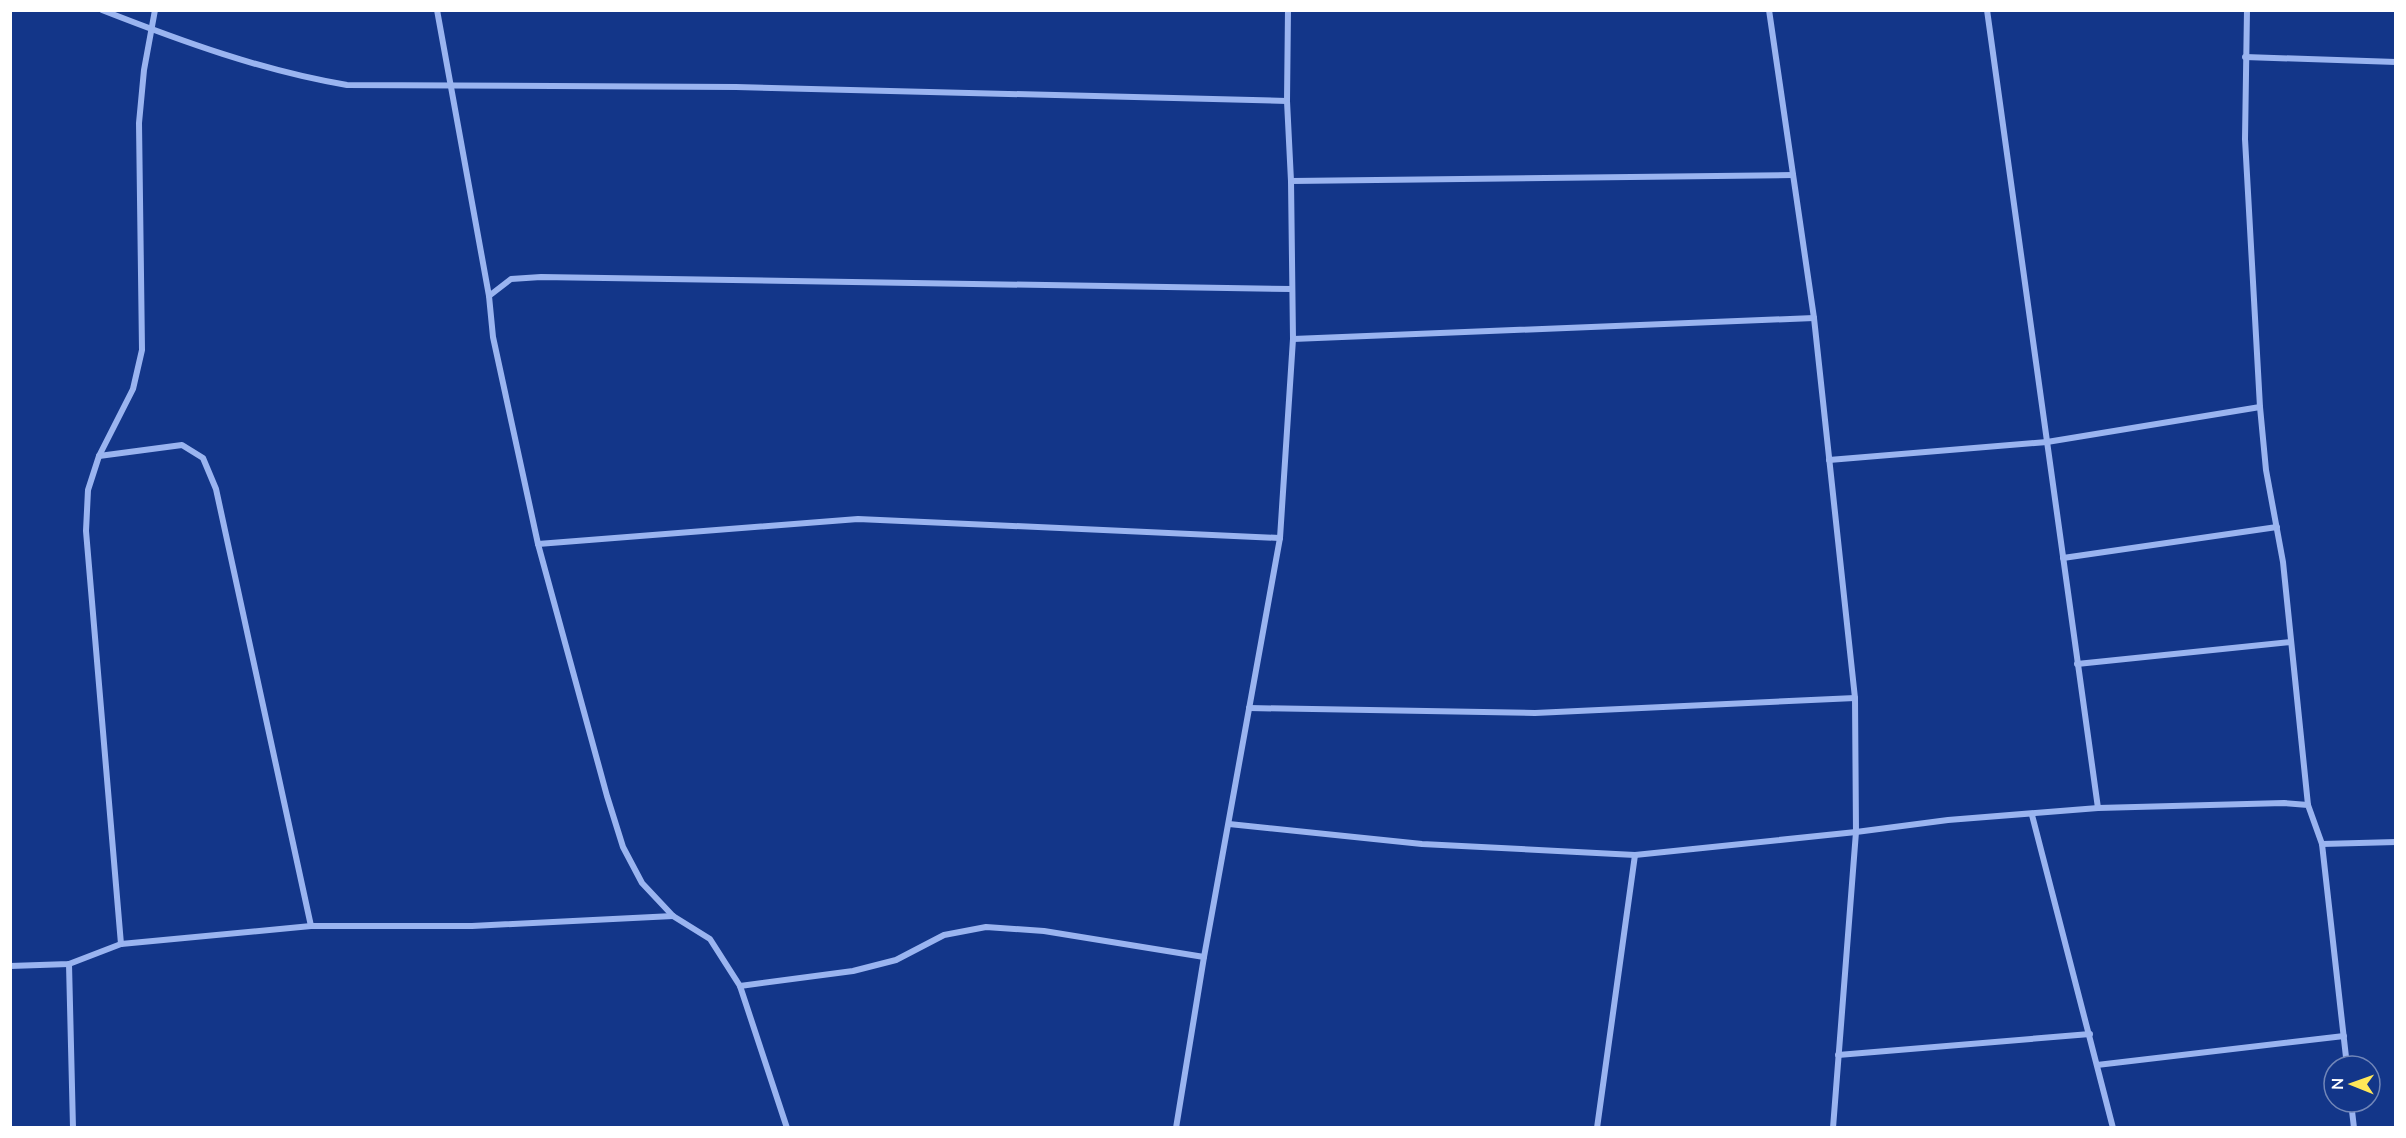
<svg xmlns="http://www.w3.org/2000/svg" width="2406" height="1138" viewBox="0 0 2406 1138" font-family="Mulish,sans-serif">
<rect width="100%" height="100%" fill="#133689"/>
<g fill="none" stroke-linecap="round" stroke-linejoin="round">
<!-- minor -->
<g stroke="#9ab4f0" stroke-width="6">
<path d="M102 10C181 41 263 71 347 85L736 87 1287 101"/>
<path d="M437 10 489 296"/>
<path d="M1769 10 1814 318 1855 698 1856 832 1833 1128"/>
<path d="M1987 10 2098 808"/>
<path d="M2247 10 2245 139 2260 407 2266 470 2283 562 2308 805"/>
<path d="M2245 57 2396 62"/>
<path d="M1291 181 1793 175"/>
<path d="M1293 339 1814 318"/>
<path d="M99 456 182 445 203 458 216 489 311 926"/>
<path d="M1829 460 2047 442 2260 407"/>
<path d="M538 544 858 519 1280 538"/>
<path d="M2063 558 2277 527"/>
<path d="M2077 664 2291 642"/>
<path d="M1249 708 1535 713 1855 698"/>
<path d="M2032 815 2113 1128"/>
<path d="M1229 824 1422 844 1635 855 1856 832 1948 820 2098 808 2284 803 2308 805 2322 844 2347 1066"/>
<path d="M2322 844 2396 842"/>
<path d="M121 944 86 531 88 490 99 456 133 389 142 350 139 123 144 70 155 10"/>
<path d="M69 964 73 1128"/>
<path d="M10 966 69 964 121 944 311 926H472L673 916"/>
<path d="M740 986 853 971 896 960 944 935 986 927 1044 931 1204 957"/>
<path d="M1838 1055 2090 1034"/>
<path d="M2097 1065 2344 1036"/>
<path d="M2351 1102 2354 1128"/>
<path d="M787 1128 740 986 710 939 673 916 642 883 623 847 607 796 538 544 493 337 489 296 511 279 541 277 1291 289"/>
<path d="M1176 1128 1204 957 1280 538 1293 339 1291 181 1287 101 1288 10"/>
<path d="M1597 1128 1635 855"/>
</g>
</g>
<!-- border -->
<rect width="2406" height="1138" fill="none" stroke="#ffffff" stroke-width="24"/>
<!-- north arrow -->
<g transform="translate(2352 1084) rotate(271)"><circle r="28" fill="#133689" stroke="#7186b8" stroke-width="1.5"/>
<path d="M0-4.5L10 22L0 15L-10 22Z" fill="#ffe758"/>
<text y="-9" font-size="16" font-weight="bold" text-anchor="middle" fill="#ffffff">N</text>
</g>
</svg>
